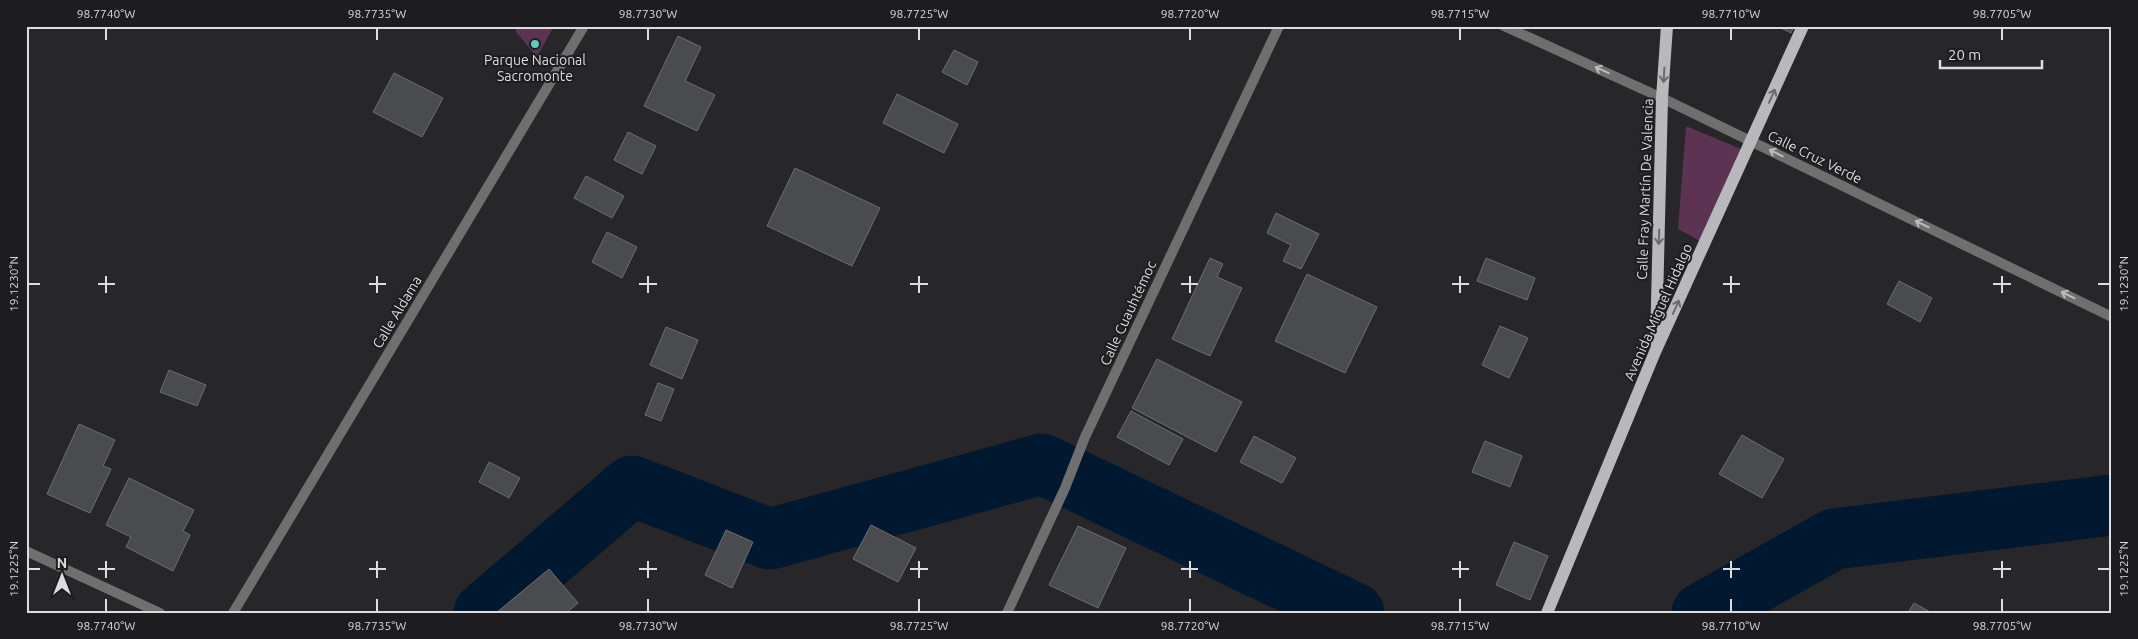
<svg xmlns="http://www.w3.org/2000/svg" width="2138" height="639" viewBox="0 0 2138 639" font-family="Ubuntu,sans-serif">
<rect width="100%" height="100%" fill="#272629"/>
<!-- green -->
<g fill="#5c3352">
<path d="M516 26H554L537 57 516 32Z"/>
<path d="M1686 126 1748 152 1700 241 1678 229Z"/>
</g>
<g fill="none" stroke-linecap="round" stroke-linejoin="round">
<!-- river -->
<g stroke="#001830" stroke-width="61">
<path d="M484 613 632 486 770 539 1042 464 1354 613"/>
<path d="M1702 613 1834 539 2112 505"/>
</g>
</g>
<!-- building -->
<g fill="#4a4b4e" stroke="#6d6e71">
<path d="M1777 26H1794L1791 33Z"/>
<path d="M678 36 701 47 685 81 715 95 697 131 644 106Z"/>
<path d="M954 50 978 62 967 85 942 72Z"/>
<path d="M394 73 443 98 422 137 373 112Z"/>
<path d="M897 94 958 124 944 153 883 123Z"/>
<path d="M628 132 656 146 642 174 614 160Z"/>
<path d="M795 168 880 208 852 266 767 226Z"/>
<path d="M586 176 624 196 612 218 574 198Z"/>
<path d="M1276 213 1319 234 1301 269 1283 261 1291 245 1267 233Z"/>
<path d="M607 232 637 247 622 278 592 262Z"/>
<path d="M1210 258 1223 264 1217 277 1242 288 1210 356 1172 339Z"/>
<path d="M1486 258 1535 278 1527 300 1477 281Z"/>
<path d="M1307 274 1377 307 1345 373 1275 341Z"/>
<path d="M1899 281 1932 298 1920 322 1887 304Z"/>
<path d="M1500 326 1528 338 1509 378 1482 365Z"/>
<path d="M666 327 698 340 682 379 650 365Z"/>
<path d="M1157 359 1242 402 1216 452 1132 408Z"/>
<path d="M169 370 206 385 197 406 160 392Z"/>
<path d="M658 383 674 389 661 421 645 415Z"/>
<path d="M1131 411 1183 439 1169 465 1117 437Z"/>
<path d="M79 424 115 440 103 466 111 469 90 513 47 494Z"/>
<path d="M1742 435 1784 459 1762 498 1719 474Z"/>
<path d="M1254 436 1296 458 1282 483 1240 462Z"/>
<path d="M1485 441 1522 456 1510 487 1472 472Z"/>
<path d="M489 462 520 478 509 498 479 482Z"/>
<path d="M129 478 194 510 183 531 190 535 173 571 126 547 131 537 106 525Z"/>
<path d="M871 525 916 548 898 582 853 559Z"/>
<path d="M1078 526 1126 548 1098 608 1049 585Z"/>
<path d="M726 530 753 542 732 588 705 575Z"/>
<path d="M1514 542 1548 556 1530 600 1496 585Z"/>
<path d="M549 569 578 603 566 613H496Z"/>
<path d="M1914 603 1932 613H1908Z"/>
</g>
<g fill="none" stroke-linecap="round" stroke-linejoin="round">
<!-- street -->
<g stroke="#706f70" stroke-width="10">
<path d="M1504 26 1662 98 2112 317"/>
<path d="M26 551 160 613"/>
<path d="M233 613 584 26"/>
<path d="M1007 613 1065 488 1085 437 1279 26"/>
</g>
<!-- primary -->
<g stroke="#b9b8ba" stroke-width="12">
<path d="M1656 344 1662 98 1667 26"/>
<path d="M1547 613 1655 352 1803 26"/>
</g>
</g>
<!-- one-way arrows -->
<defs><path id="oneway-shaft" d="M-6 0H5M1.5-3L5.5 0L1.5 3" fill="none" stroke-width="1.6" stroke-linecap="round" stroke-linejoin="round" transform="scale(1.25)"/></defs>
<g stroke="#bcbcbe">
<use href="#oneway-shaft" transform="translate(1602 70) rotate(-156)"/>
<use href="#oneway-shaft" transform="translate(1776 153) rotate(-154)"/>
<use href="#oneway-shaft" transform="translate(1922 224) rotate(-154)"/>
<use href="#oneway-shaft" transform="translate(2068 295) rotate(-154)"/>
</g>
<g stroke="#6b6a6d">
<use href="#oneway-shaft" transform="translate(1664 75) rotate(93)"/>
<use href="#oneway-shaft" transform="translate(1772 96) rotate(-66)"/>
<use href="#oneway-shaft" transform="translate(1659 237) rotate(92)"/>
<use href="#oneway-shaft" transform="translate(1676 307) rotate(-66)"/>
</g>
<!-- ticks -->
<path fill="none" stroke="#dddddf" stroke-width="2" d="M106 28V40M377 28V40M648 28V40M919 28V40M1190 28V40M1460 28V40M1731 28V40M2002 28V40M106 276V293M377 276V293M648 276V293M919 276V293M1190 276V293M1460 276V293M1731 276V293M2002 276V293M28 284H40M98 284H115M369 284H386M639 284H657M910 284H928M1181 284H1198M1452 284H1469M1723 284H1740M1993 284H2011M2098 284H2110M106 561V578M377 561V578M648 561V578M919 561V578M1190 561V578M1460 561V578M1731 561V578M2002 561V578M28 569H40M98 569H115M369 569H386M639 569H657M910 569H928M1181 569H1198M1452 569H1469M1723 569H1740M1993 569H2011M2098 569H2110M106 599V612M377 599V612M648 599V612M919 599V612M1190 599V612M1460 599V612M1731 599V612M2002 599V612"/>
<!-- markers -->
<circle fill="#58cebf" stroke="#1d1d20" stroke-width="2" cx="535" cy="44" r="5"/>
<g text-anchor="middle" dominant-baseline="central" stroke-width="4" stroke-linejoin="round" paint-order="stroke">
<!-- poi labels -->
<g font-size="14" fill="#dddddf" stroke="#1d1d20">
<text x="535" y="60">Parque Nacional<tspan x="535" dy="16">Sacromonte</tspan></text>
</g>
<!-- street labels -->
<g font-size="14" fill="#dddddf" stroke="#1d1d20">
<text transform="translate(1815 157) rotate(26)">Calle Cruz Verde</text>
<text transform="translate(1645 189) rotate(-88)">Calle Fray Martín De Valencia</text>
<text transform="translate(397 312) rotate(-59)">Calle Aldama</text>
<text transform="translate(1658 312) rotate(-66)">Avenida Miguel Hidalgo</text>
<text transform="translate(1128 313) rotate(-65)">Calle Cuauhtémoc</text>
</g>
</g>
<!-- border -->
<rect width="2138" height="639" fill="none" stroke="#1d1d20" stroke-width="55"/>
<!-- north arrow -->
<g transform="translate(62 576)" stroke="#1d1d20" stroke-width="4" paint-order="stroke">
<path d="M0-4L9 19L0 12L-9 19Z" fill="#dddddf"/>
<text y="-8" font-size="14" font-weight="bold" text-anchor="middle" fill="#dddddf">N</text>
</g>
<!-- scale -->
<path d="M1940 60v8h102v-8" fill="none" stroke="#dddddf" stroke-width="2.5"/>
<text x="1948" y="60" font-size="15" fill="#dddddf" stroke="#1d1d20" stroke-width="4" paint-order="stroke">20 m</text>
<rect x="28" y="28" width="2082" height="584" fill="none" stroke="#dddddf" stroke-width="2"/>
<g font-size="12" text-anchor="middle" fill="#dddddf">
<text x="106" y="18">98.7740°W</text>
<text x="377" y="18">98.7735°W</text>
<text x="648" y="18">98.7730°W</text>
<text x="919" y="18">98.7725°W</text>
<text x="1190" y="18">98.7720°W</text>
<text x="1460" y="18">98.7715°W</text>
<text x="1731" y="18">98.7710°W</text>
<text x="2002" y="18">98.7705°W</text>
<text transform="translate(14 284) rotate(-90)" y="4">19.1230°N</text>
<text transform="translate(2124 284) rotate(-90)" y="4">19.1230°N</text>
<text transform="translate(14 569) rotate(-90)" y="4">19.1225°N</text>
<text transform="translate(2124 569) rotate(-90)" y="4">19.1225°N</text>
<text x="106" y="630">98.7740°W</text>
<text x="377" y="630">98.7735°W</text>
<text x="648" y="630">98.7730°W</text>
<text x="919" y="630">98.7725°W</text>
<text x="1190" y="630">98.7720°W</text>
<text x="1460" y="630">98.7715°W</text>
<text x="1731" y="630">98.7710°W</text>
<text x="2002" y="630">98.7705°W</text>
</g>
</svg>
